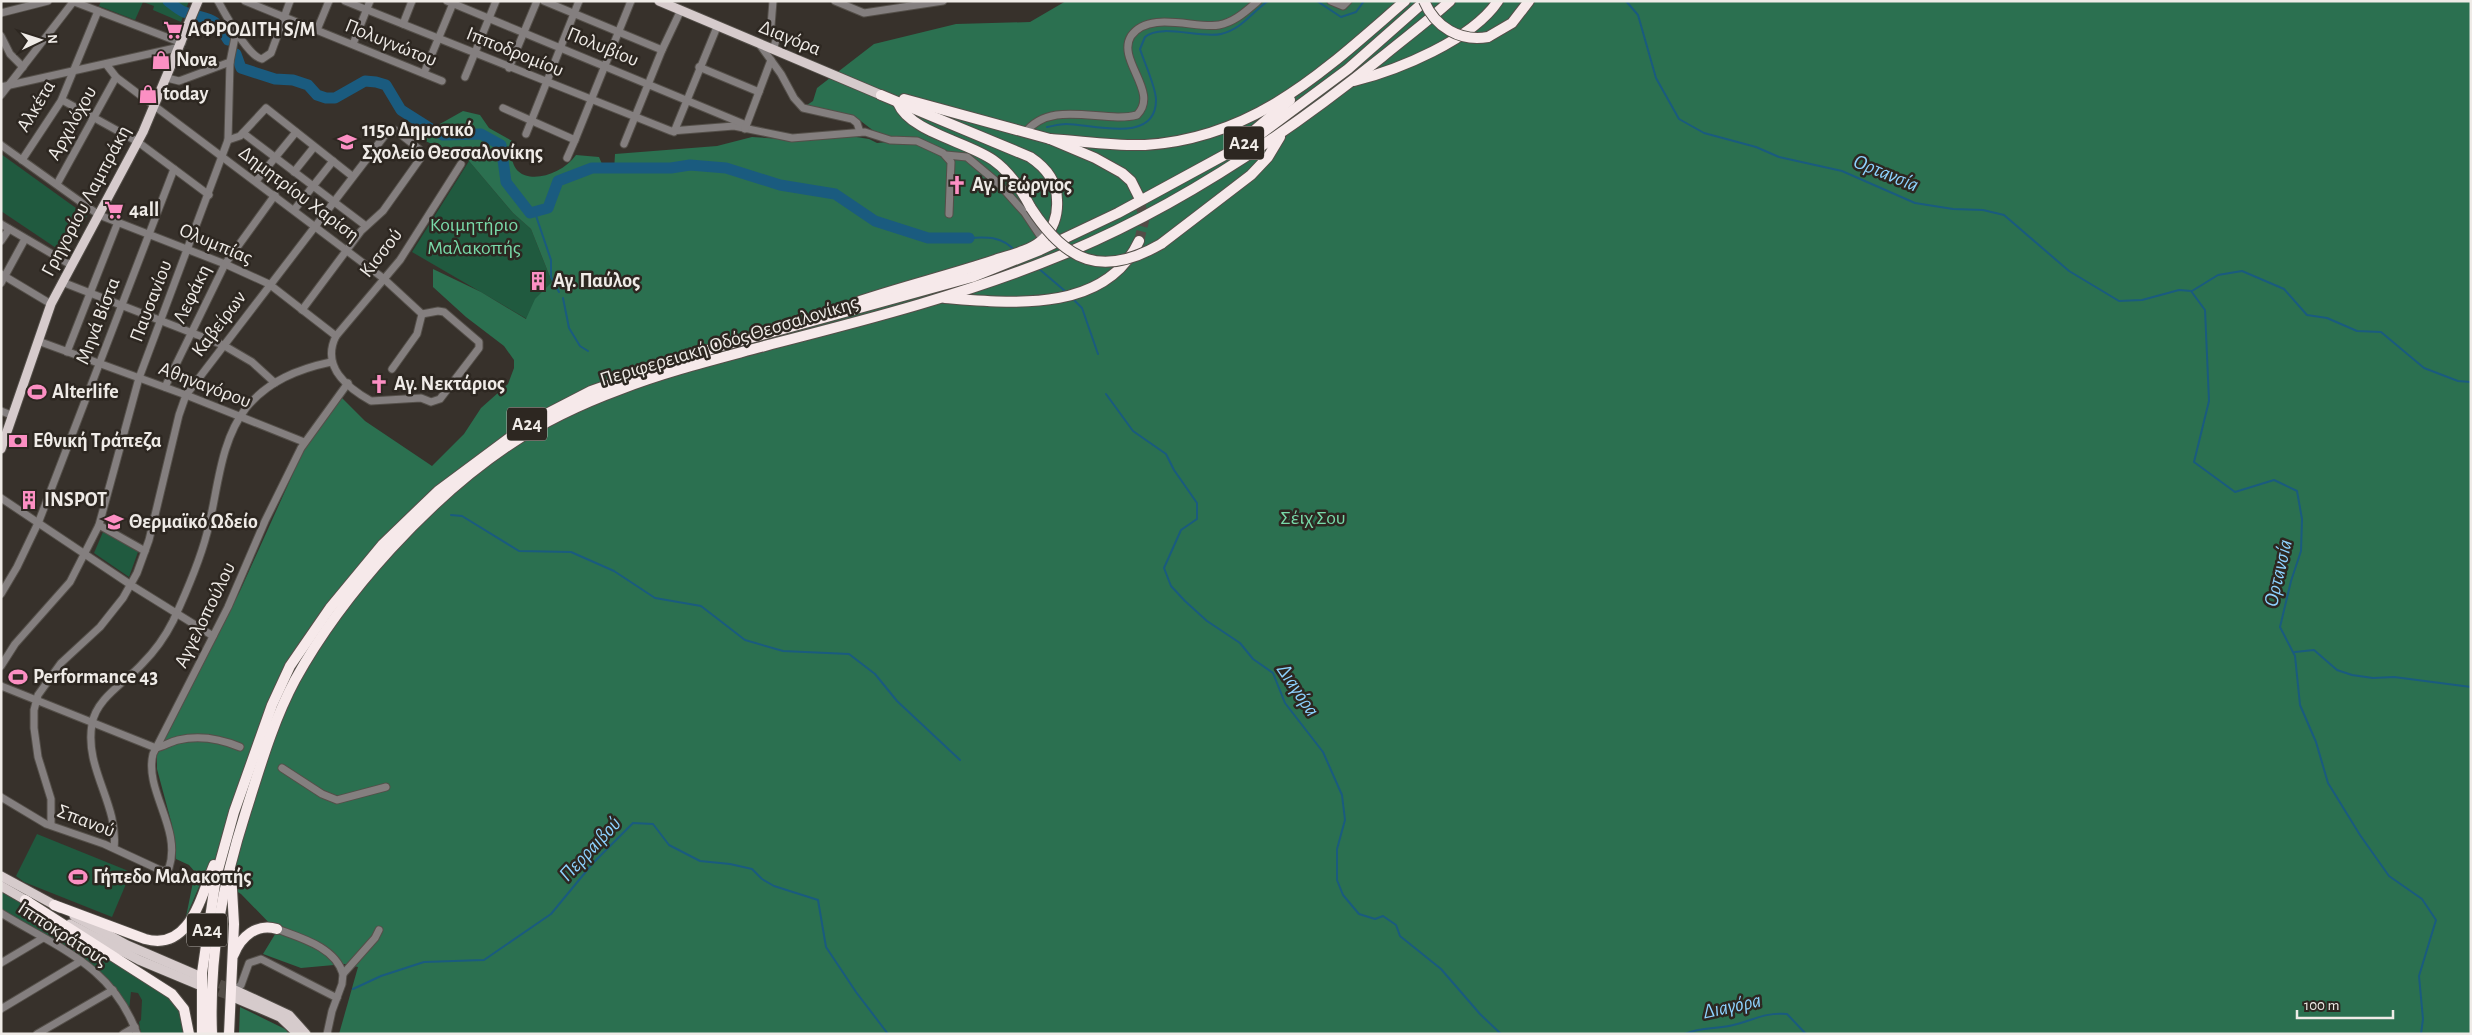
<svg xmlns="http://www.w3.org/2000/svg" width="2472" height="1035" viewBox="0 0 2472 1035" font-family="'Alegreya Sans',sans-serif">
<rect width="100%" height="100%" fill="#37312b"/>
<!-- green -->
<g fill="#205a3f">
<path d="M101 1H189L181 22 153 10 154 6 143 2 135 20 99 6Z"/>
<path d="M1 154 87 216 65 254 1 211Z"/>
<path d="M469 161 513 213 531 229 552 282 527 319 412 252Z"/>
<path d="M103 532 138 552 129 577 94 553Z"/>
<path d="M37 834 131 872 112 917 24 882 16 876Z"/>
<path d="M1 892 39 913 167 993 180 1008 187 1034H141L139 1022 141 1020 142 1000 138 993 131 992 129 1010 115 989 98 971 1 910Z"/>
</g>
<!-- forest -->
<g fill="#2b7050">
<path d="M1066 1H2471V1034H339L358 967 345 964 301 968 263 954 277 931 241 894 207 873 204 875 186 917 195 872 189 865 176 859 172 825 157 769V754L240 591 305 447 342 398 365 421 432 466 464 434 481 408 508 384 514 368V360L504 346 466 317 433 287V269L481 292 526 319 535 299 552 282 531 229 513 213 469 161 421 139 431 129 463 111 480 115 489 128 514 142C501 189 556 183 576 155L599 157 602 164 614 171 615 154 717 146 752 137 797 140 844 135 869 139 877 143 888 142 853 115 811 108 807 105 813 101 817 88 874 44 956 24 1030 22Z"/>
<path d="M240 1007 285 1029 289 1034H239Z"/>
</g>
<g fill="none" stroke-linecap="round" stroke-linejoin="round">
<!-- stream -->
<g stroke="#1a5b7f" stroke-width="2">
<path d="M1317 1 1341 17 1356 12 1364 1"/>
<path d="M1626 1 1638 15 1656 78 1679 119 1704 133 1756 147 1779 157 1842 171 1915 203 1953 209 1983 210 2004 215 2069 271 2119 301 2142 300 2179 290 2191 291 2205 310 2209 401 2194 462 2235 492 2274 480 2297 491 2302 519 2301 551 2291 581 2280 627 2295 656 2300 705 2316 742 2328 783 2360 835 2389 876 2422 899 2436 920 2419 976 2423 1019 2421 1034"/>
<path d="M1047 127C1053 126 1060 124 1066 124 1092 124 1156 145 1156 100 1156 87 1144 62 1140 49L1145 37C1161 23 1201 39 1221 34 1242 29 1251 13 1268 1"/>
<path d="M534 210 551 260V277L559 292"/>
<path d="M969 238C987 237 1002 236 1015 251"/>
<path d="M1038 268 1065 291"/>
<path d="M2192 291 2218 275 2242 271 2284 289 2307 315 2327 318 2357 331 2381 332 2424 368 2458 381 2471 382"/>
<path d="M563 298 569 328 580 346 588 351"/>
<path d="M1072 298 1082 308 1098 354"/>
<path d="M1106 394 1133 431 1166 454 1174 470 1197 503V519L1181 530 1164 568 1171 586 1185 601 1207 621 1240 643 1253 659 1273 673 1285 703 1323 752 1342 795 1345 820 1337 849V880L1343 895 1359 914 1375 919 1383 916 1396 925 1400 936 1441 969 1480 1014 1501 1034"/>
<path d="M451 515 462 516 519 551 571 552 614 571 655 598 701 606 745 640 783 651 849 654 875 674 897 701 960 760"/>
<path d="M2295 652 2314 650 2337 670 2352 675 2373 678 2394 677 2471 687"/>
<path d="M353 989 381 976 424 962 484 960 551 914 593 863 633 823 653 824 669 845 700 861 730 864 752 869 762 879 774 886 818 900 826 947 856 992 888 1034"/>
<path d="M1685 1034C1700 1027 1713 1029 1729 1026 1751 1022 1762 1012 1787 1014L1806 1034"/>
</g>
<!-- river -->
<g stroke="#1a5b7f" stroke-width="11">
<path d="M168 1C173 5 179 10 184 12 210 21 213 14 228 40"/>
<path d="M236 54 241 68 275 79 293 80 308 85 317 95 326 98H335L365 81 376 82 386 85 401 110 431 129 443 135 481 134 501 145 506 182 530 213 548 208 558 181 592 168H671L690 165 726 168 780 185 835 194 875 221 928 238H969"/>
</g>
<!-- major-tunnel -->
<g stroke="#534d47" stroke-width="9" stroke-dasharray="9 4.5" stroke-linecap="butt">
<path d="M207 979 235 990"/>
<path d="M206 987 233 997"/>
</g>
<!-- highway-tunnel -->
<path stroke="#534d47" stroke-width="10" stroke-dasharray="10 5" stroke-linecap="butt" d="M1139 241 1144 221 1139 197"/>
<!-- minor casing -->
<g stroke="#544f49" stroke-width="9">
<g id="minor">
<path d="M72 1 182 43"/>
<path d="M218 1C225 14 249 57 262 59L271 53 290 1"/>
<path d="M245 1 442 81"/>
<path d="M345 1 671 131 734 126 792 138 865 132 890 140 917 141 943 153 951 162 949 214"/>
<path d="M447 1 746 125"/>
<path d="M544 1 662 50"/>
<path d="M773 1 771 26 776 40 773 50"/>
<path d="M835 1 864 13 943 1"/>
<path d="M1331 1 1343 6 1348 1"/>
<path d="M1 13 48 1"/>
<path d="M403 24 412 1"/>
<path d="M317 30 329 1"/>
<path d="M1 36 10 54 23 67"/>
<path d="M353 44 370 1"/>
<path d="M760 45 781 74 794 98 803 108 852 119 857 123 860 132"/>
<path d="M106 64 116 77 383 278 422 314 417 334 392 369"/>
<path d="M699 67 759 92"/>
<path d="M509 68 537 1"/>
<path d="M424 73 454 1"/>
<path d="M465 77 496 1"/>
<path d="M167 78 179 81 230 62"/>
<path d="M1 87 180 47"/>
<path d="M1 95 73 2"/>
<path d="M62 100 138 142 209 195"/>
<path d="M503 108 575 140 567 158"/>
<path d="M745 129 771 60"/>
<path d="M674 132 717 27"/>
<path d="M243 133 366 226"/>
<path d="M1025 133C1051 98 1104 124 1137 115 1160 92 1116 60 1131 36 1149 10 1195 29 1219 25 1235 22 1246 11 1258 1"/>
<path d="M526 134 579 1"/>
<path d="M228 140 240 136 266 108 352 176"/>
<path d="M575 140 631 1"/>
<path d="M624 144 662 50 680 12"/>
<path d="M1 145 99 215 225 264 269 284 336 336"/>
<path d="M946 155 967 157 998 183 1025 213 1043 240"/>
<path d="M22 160 61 101 98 11"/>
<path d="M294 172 314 147"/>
<path d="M256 181 296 132"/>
<path d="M57 184 116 77"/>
<path d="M294 210 333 161"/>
<path d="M1 224 71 265"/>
<path d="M1 241 9 229"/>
<path d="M1 274 51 304"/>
<path d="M62 282 223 345 252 362 275 383"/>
<path d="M1 283 25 239"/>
<path d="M422 314 438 311 444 312 479 342V348L440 399 431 402 421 398 371 401C346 387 321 366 336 336L400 260 461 164"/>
<path d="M38 341 186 395 304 442"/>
<path d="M67 352 118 222"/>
<path d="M165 387 225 264 275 195"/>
<path d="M1 411 11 415"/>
<path d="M1 498 131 585 213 636"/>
<path d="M99 525 145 551"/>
<path d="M1 594 17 567 39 521 174 169"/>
<path d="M1 666 15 644 70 582 99 525 139 378 228 140 230 62 236 32"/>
<path d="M1 686 156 748C164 746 170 742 178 740 199 735 221 739 240 747"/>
<path d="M282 768 322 794 337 800 386 787"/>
<path d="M1 797 46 824 104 844 158 869 164 871 169 868C182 828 144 791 153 754L228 607 265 521 301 448 348 383"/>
<path d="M51 825V799L38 757 34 728V710L38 695 61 663 100 627 123 598 137 573 149 540 179 415 186 395 389 130H395L419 149 420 159 383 211 361 231 302 310"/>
<path d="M114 848C119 804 84 769 92 724 96 698 126 682 142 664 154 652 165 637 173 621 186 593 199 564 207 533 218 492 219 443 246 408 268 381 298 369 331 362"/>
<path d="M1 913C58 948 113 966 137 1034"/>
<path d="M277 929C301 938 335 947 343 974"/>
<path d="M1 963 43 938"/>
<path d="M235 990 241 985 249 963 261 959 337 998"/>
<path d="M1 1009 81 961"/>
<path d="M37 1034 113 990"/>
<path d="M123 1034 135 1027"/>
<path d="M327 1034 332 1011 342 984 343 974 375 938 379 930"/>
</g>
</g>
<!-- major casing -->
<g stroke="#544f49" stroke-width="11">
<g id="major">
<path d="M659 1 881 95"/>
<path d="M1 449 51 304 143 132 198 1"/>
<path d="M1 876 60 908"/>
<path d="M1 886 29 902"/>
<path d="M74 916 127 945 199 976"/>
<path d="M70 924 139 960 199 985"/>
<path d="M235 990 289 1015 306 1034"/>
<path d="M233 997 280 1017 298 1034"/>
</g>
</g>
<!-- highway casing -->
<g stroke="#544f49" stroke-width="12">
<g id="highway">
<path d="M1488 37 1512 23 1529 1"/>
<path d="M1354 81C1398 70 1472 40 1498 1"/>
<path d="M904 99 1050 139 1095 158 1122 173 1131 181 1139 197"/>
<path d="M898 103C910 132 968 142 993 160 1009 171 1022 191 1031 208"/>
<path d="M1250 134 1290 100"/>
<path d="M1050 139C1082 141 1113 146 1145 145 1256 138 1325 70 1405 1"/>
<path d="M1161 244 1251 175 1268 157 1280 137"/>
<path d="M945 298C1011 303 1105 314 1139 241"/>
<path d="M851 309 860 301C905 286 950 275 995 260 1010 255 1029 251 1041 241 1053 231 1058 215 1057 200 1057 181 1045 167 1030 157L881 95"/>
<path d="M25 900 172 994 184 1009 189 1034"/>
<path d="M54 905 145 939C190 952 201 896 214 865"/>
<path d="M234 954C241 937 256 923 277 929"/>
<path d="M202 1034V973L216 877 234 812 272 705 290 666 330 608 383 544 438 491 531 422 591 391 714 348 972 277 1040 250 1118 213 1254 139 1348 69 1425 1"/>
<path d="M212 1034C209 954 222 886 246 811 260 767 273 721 295 680 343 593 429 498 512 443 546 420 583 403 621 389 670 370 721 358 772 344 870 319 970 293 1064 254 1180 206 1285 135 1382 57 1405 38 1428 21 1450 1"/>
<path d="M229 1034 234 924 231 872"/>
</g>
</g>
<!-- minor -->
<use href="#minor" stroke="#847f7f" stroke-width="7"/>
<!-- major -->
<use href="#major" stroke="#d6cbcc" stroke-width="9"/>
<!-- highway -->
<use href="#highway" stroke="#f6e9ea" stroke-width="10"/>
<!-- highway-bridge casing -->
<g stroke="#544f49" stroke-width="12" stroke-linecap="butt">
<g id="highway-bridge">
<path d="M1424 1C1435 27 1460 42 1488 37"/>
<path d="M1031 208C1066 262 1102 278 1161 244"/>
</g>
</g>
<!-- highway-bridge -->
<use href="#highway-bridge" stroke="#f6e9ea" stroke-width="10"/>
</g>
<!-- icons -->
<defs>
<g id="supermarket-bare" transform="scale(1.5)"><path d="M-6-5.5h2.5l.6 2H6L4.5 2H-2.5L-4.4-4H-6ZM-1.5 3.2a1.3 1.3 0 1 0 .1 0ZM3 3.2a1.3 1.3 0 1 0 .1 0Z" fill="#fc8fc3" stroke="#2d2721" stroke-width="2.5" paint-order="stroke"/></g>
<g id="shop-bare" transform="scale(1.5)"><path d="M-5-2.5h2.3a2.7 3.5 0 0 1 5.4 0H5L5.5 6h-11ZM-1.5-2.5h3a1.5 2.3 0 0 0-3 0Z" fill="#fc8fc3" stroke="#2d2721" stroke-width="2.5" paint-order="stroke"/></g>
<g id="school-bare" transform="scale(1.5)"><path d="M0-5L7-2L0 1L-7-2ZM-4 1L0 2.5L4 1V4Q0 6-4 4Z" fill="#fc8fc3" stroke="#2d2721" stroke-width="2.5" paint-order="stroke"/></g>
<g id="church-bare" transform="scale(1.5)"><path d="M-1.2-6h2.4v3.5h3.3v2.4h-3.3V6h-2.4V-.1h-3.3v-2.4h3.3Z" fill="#fc8fc3" stroke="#2d2721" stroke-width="2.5" paint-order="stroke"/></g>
<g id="building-bare" transform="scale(1.5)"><path d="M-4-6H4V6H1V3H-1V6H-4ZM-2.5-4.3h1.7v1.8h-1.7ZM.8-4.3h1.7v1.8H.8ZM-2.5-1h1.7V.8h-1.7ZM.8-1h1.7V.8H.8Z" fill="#fc8fc3" stroke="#2d2721" stroke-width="2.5" paint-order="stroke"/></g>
<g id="stadium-bare" transform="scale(1.5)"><path d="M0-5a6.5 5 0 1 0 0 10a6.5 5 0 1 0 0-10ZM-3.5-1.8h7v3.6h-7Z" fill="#fc8fc3" stroke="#2d2721" stroke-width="2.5" paint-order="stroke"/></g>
<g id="bank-bare" transform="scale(1.5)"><path d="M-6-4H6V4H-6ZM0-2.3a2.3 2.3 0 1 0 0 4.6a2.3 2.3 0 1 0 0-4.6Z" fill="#fc8fc3" stroke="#2d2721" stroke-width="2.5" paint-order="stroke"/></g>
</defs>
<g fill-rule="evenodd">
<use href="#supermarket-bare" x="173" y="30"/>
<use href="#shop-bare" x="161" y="60"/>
<use href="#shop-bare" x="148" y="94"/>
<use href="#school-bare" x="347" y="142"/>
<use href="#church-bare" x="957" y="185"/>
<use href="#supermarket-bare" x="114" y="210"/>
<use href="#building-bare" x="538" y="281"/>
<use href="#church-bare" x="379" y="384"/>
<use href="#stadium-bare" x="37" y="392"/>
<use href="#bank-bare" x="18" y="441"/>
<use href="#building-bare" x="29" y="500"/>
<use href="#school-bare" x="114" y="522"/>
<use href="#stadium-bare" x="18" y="677"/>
<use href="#stadium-bare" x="78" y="877"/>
</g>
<g text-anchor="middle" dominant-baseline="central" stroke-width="5" stroke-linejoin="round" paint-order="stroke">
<!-- shield labels -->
<g fill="#2d2721" stroke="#b5b0ac" stroke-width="1">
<rect x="1224" y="126.5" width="40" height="33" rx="4"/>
<rect x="507" y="407.5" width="40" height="33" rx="4"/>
<rect x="187" y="913.5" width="40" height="33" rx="4"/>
</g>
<g font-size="19" font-weight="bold" fill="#efebe7">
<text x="1244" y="143">Α24</text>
<text x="527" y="424">Α24</text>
<text x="207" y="930">Α24</text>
</g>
<!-- poi labels -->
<g font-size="20" font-weight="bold" fill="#efebe7" stroke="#2d2721" text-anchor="start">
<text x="188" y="30">ΑΦΡΟΔΙΤΗ S/M</text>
<text x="176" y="60">Nova</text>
<text x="163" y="94">today</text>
<text x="362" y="130">115o Δημοτικό<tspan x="362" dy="23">Σχολείο Θεσσαλονίκης</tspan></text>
<text x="972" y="185">Αγ. Γεώργιος</text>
<text x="129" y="210">4all</text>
<text x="553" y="281">Αγ. Παύλος</text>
<text x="394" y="384">Αγ. Νεκτάριος</text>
<text x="52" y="392">Alterlife</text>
<text x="33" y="441">Εθνική Τράπεζα</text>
<text x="44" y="500">INSPOT</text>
<text x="129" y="522">Θερμαϊκό Ωδείο</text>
<text x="33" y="677">Performance 43</text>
<text x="93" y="877">Γήπεδο Μαλακοπής</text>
</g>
<!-- street labels -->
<g font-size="20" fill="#efebe7" stroke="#2d2721">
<text transform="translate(790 38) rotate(22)">Διαγόρα</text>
<text transform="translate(391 43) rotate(22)">Πολυγνώτου</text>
<text transform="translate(603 47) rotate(22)">Πολυβίου</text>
<text transform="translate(515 52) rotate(22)">Ιπποδρομίου</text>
<text transform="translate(36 106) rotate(-59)">Αλκέτα</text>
<text transform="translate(72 123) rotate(-61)">Αρχιλόχου</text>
<text transform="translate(299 194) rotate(37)">Δημητρίου Χαρίση</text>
<text transform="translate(86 201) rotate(-62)">Γρηγορίου Λαμπράκη</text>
<text transform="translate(216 244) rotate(23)">Ολυμπίας</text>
<text transform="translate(381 253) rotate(-52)">Κισσού</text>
<text transform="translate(192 294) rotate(-64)">Λεφάκη</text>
<text transform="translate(151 301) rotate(-69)">Παυσανίου</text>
<text transform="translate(98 321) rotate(-69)">Μηνά Βίστα</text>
<text transform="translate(219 324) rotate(-53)">Καβείρων</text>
<text transform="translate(729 341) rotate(-17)">Περιφερειακή Οδός Θεσσαλονίκης</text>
<text transform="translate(205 385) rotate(21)">Αθηναγόρου</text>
<text transform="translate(205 615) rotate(-64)">Αγγελοπούλου</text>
<text transform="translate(86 821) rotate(21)">Σπανού</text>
<text transform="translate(63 934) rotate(33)">Ιπποκράτους</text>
</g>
<!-- park labels -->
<g font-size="20" fill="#79daa9" stroke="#2d2721">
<text x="474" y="225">Κοιμητήριο<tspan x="474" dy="23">Μαλακοπής</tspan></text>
<text x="1313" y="518">Σέιχ Σου</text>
</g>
<!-- water labels -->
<g font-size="21" font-style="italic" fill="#8ed2ff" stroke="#2d2721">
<text transform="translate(1886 173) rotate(22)">Ορτανσία</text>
<text transform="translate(2278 573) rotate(-77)">Ορτανσία</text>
<text transform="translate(1298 690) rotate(56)">Διαγόρα</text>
<text transform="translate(590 849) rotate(-47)">Περραιβού</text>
<text transform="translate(1732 1006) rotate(-12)">Διαγόρα</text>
</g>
</g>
<!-- border -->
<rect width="2472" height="1035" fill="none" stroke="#efebe7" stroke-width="5"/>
<!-- north arrow -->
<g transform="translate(40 40) rotate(86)" stroke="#2d2721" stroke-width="4" paint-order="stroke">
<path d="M0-4L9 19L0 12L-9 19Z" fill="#efebe7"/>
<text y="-8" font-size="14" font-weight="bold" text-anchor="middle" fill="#efebe7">N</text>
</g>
<!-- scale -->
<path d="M2297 1010v8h96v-8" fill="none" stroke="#efebe7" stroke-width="2.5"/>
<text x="2304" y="1010" font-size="15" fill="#efebe7" stroke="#2d2721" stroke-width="4" paint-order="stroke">100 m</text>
</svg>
